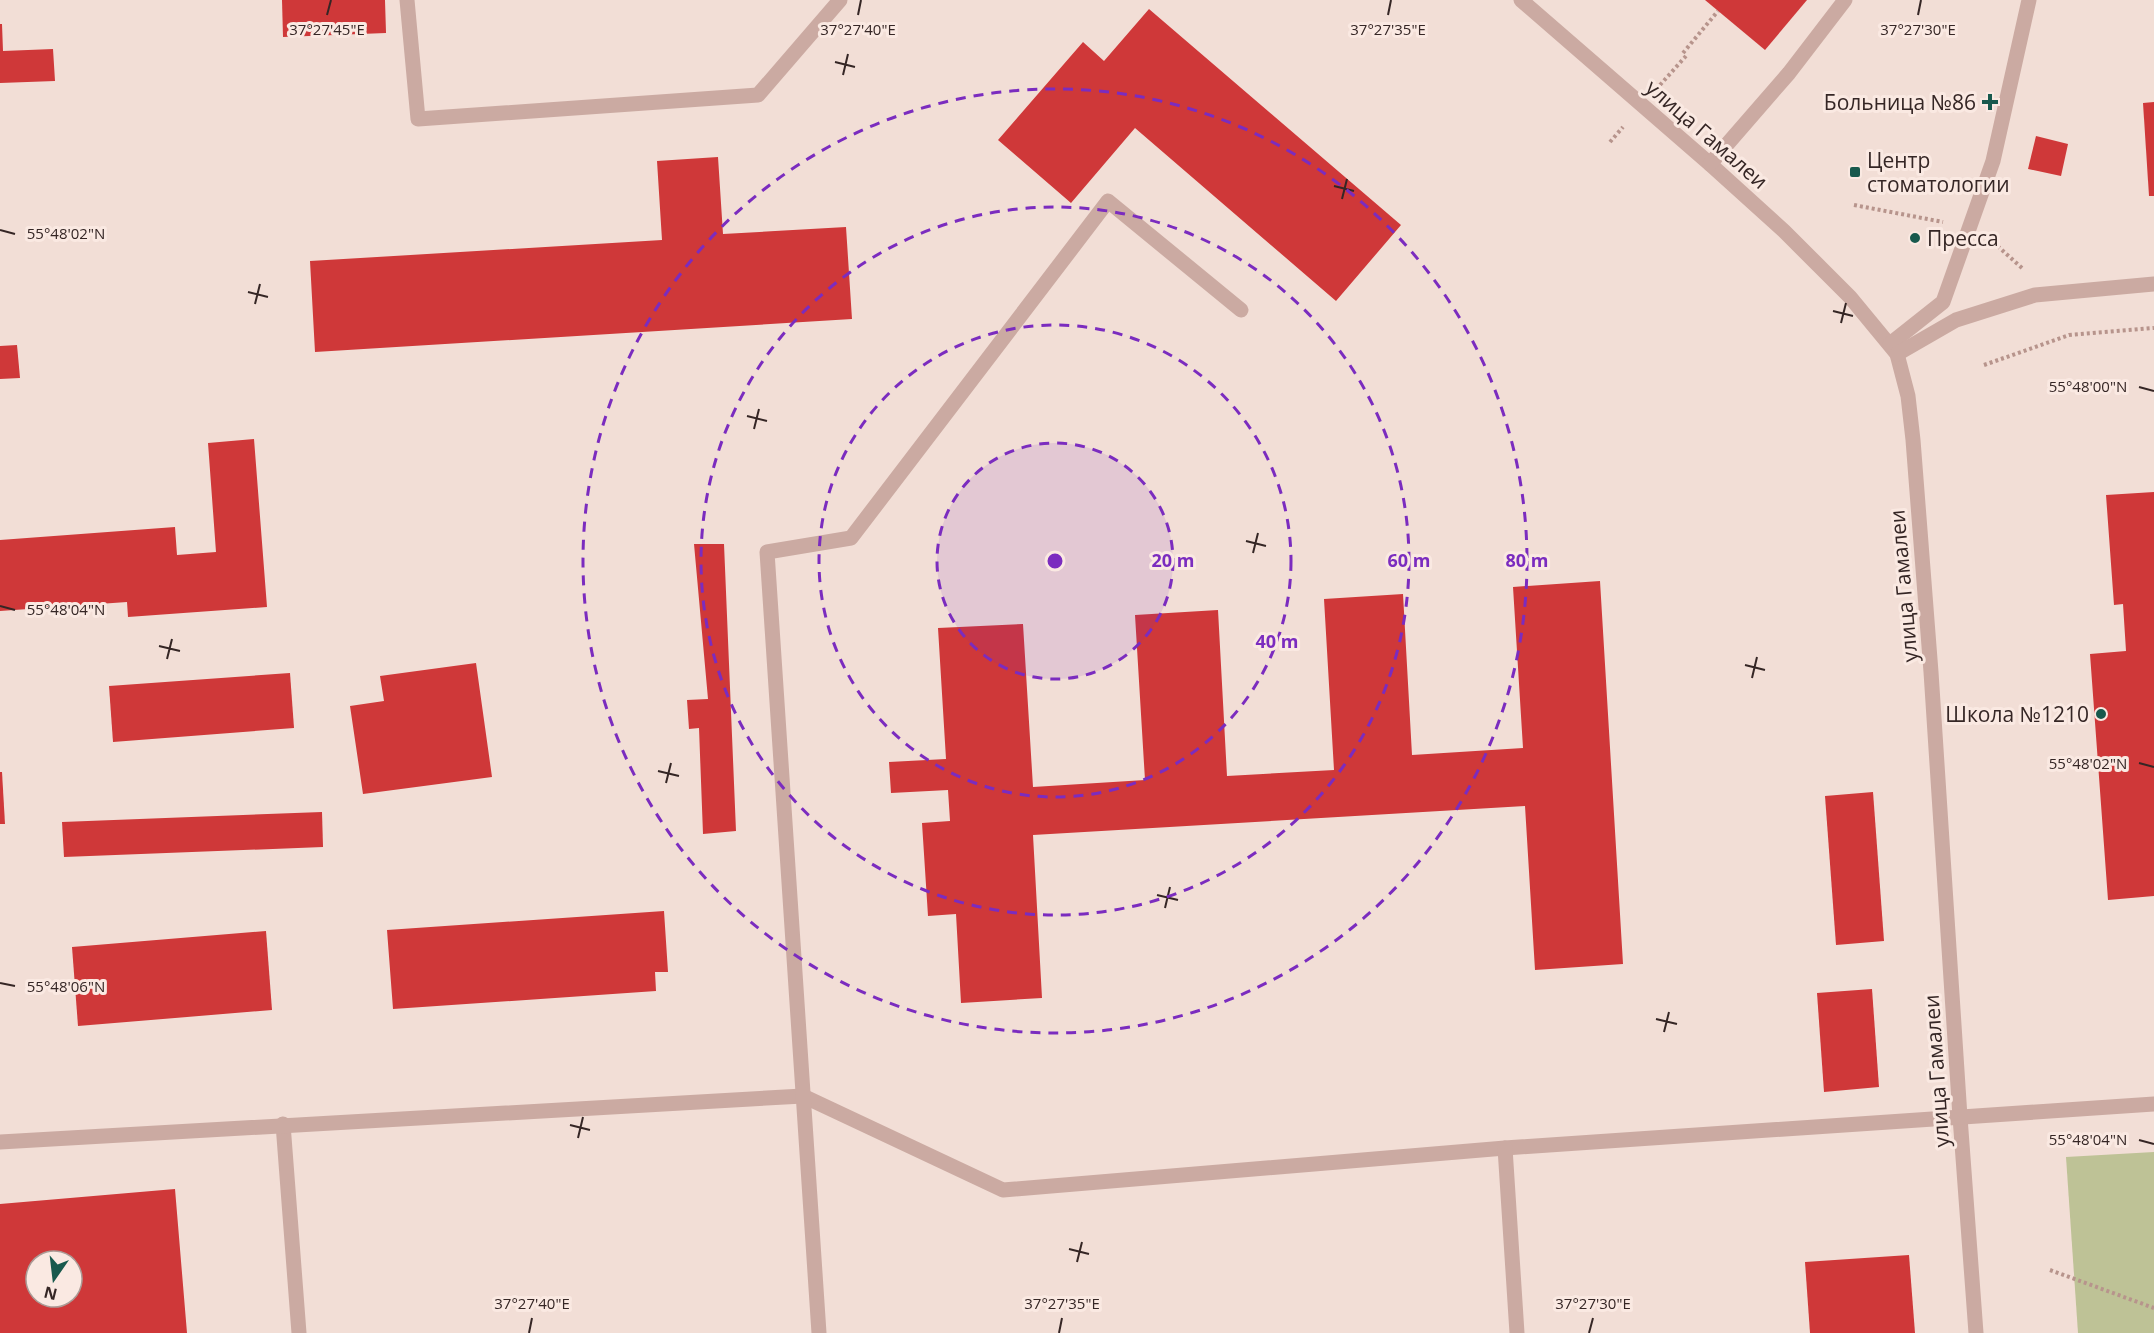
<svg xmlns="http://www.w3.org/2000/svg" width="2154" height="1333" viewBox="0 0 2154 1333" font-family="'Open Sans',sans-serif">
<rect width="100%" height="100%" fill="#f2ded6"/>
<!-- green -->
<path fill="#bec296" d="M2154 1152V1333H2078L2066 1157Z"/>
<!-- building -->
<g fill="#cf3839" fill-rule="evenodd">
<path d="M282 0H385L386 33 283 37Z"/>
<path d="M1705 0H1807L1765 50Z"/>
<path d="M1149 9 1401 225 1336 301 1135 128 1071 203 998 140 1083 42 1104 61Z"/>
<path d="M0 24H2L3 51 53 49 55 81 0 83Z"/>
<path d="M2154 102V196H2149L2143 103Z"/>
<path d="M2036 136 2068 144 2061 176 2028 169Z"/>
<path d="M718 157 723 234 846 227 852 319 315 352 310 261 662 240 657 161Z"/>
<path d="M17 345 20 378 0 379V346Z"/>
<path d="M254 439 267 607 128 617 127 602 0 611V540L175 527 177 555 216 552 208 443Z"/>
<path d="M2154 492V896L2108 900 2090 654 2126 651 2123 604 2114 605 2106 495Z"/>
<path d="M694 544H724L736 831 703 834 699 728 689 729 687 700 708 699Z"/>
<path d="M1600 581 1623 964 1535 970 1525 806 1033 835 1042 998 961 1003 956 914 928 916 922 823 950 821 948 790 891 793 889 762 946 759 938 628 1023 624 1033 787 1145 780 1135 615 1218 610 1227 776 1334 770 1324 599 1403 594 1412 755 1523 748 1513 587Z"/>
<path d="M476 663 492 777 363 794 350 706 384 701 380 676Z"/>
<path d="M290 673 294 728 113 742 109 686Z"/>
<path d="M0 772H2L5 824H0Z"/>
<path d="M1873 792 1884 941 1836 945 1825 796Z"/>
<path d="M322 812 323 847 64 857 62 822Z"/>
<path d="M664 911 668 972H655L656 991 393 1009 387 930Z"/>
<path d="M266 931 272 1010 78 1026 72 947Z"/>
<path d="M1872 989 1879 1087 1824 1092 1817 993Z"/>
<path d="M175 1189 187 1333H0V1204ZM36 1261H72V1297H36Z"/>
<path d="M1909 1255 1915 1333H1810L1805 1262Z"/>
</g>
<g fill="none" stroke-linecap="round" stroke-linejoin="round">
<!-- path -->
<g stroke="#b7948c" stroke-width="4" stroke-dasharray="3 3" stroke-linecap="butt">
<path d="M1683 53 1718 11"/>
<path d="M1660 85 1686 56"/>
<path d="M1610 142 1623 127"/>
<path d="M1854 205 1943 222"/>
<path d="M1993 242 2023 269"/>
<path d="M1984 365 2069 335 2154 328"/>
<path d="M2050 1270 2154 1308"/>
</g>
<!-- minor -->
<g stroke="#cbaaa2" stroke-width="15">
<path d="M407 0 418 119 758 95 840 0"/>
<path d="M1521 0 1710 164 1784 231 1850 297 1897 354 1908 396 1913 440 1931 672 1960 1117 1976 1333"/>
<path d="M1710 164 1789 73 1845 0"/>
<path d="M1890 344 1943 302 1993 161 2029 0"/>
<path d="M1897 354 1956 320 2035 295 2154 284"/>
<path d="M283 1124 299 1333"/>
<path d="M0 1142 803 1096 1003 1190 1505 1148 2154 1104"/>
<path d="M1505 1148 1517 1333"/>
<path d="M819 1333 767 552 851 538 1108 201 1241 310"/>
</g>
</g>
<!-- ticks -->
<path fill="none" stroke="#352625" stroke-width="2" d="M327 15 331 0M858 15 861 0M1388 15 1391 0M1918 15 1921 0M835 62 855 67M843 75 848 54M1334 186 1354 191M1342 199 1347 179M0 230 15 234M248 292 268 297M255 304 260 284M1833 311 1853 316M1841 323 1846 303M2139 387 2154 391M747 416 767 421M754 429 759 409M1246 541 1266 546M1253 553 1258 533M0 606 15 610M159 646 180 651M167 659 172 639M1745 665 1765 670M1752 678 1757 657M2139 763 2154 767M658 771 679 776M666 783 671 763M1157 895 1178 900M1165 908 1170 887M0 983 15 986M1656 1019 1677 1024M1664 1032 1669 1012M570 1125 590 1130M578 1138 583 1117M2139 1140 2154 1144M1069 1249 1089 1254M1077 1262 1082 1242M529 1333 532 1318M1059 1333 1062 1318M1589 1333 1593 1318"/>
<!-- distance rings -->
<circle cx="1055" cy="561" r="118" fill="#7b2cbf" fill-opacity=".12"/>
<g fill="none" stroke="#7b2cbf" stroke-width="3" stroke-dasharray="10 8">
<circle cx="1055" cy="561" r="118"/>
<circle cx="1055" cy="561" r="236"/>
<circle cx="1055" cy="561" r="354"/>
<circle cx="1055" cy="561" r="472"/>
</g>
<!-- markers -->
<g fill="#18594d" stroke="#fae9e2" stroke-width="2">
<path d="M1987 93h6v6h6v6h-6v6h-6v-6h-6v-6h6z"/>
<rect x="1849" y="166" width="12" height="12" rx="3"/>
<circle cx="1915" cy="238" r="6"/>
<circle cx="2101" cy="714" r="6"/>
</g>
<g text-anchor="middle" dominant-baseline="central" stroke-width="6" stroke-linejoin="round" paint-order="stroke">
<!-- poi labels -->
<g font-size="21" fill="#352625" stroke="#fae9e2" text-anchor="end">
<text x="1976" y="102">Больница №86</text>
<text x="1867" y="160" text-anchor="start">Центр<tspan x="1867" dy="24">стоматологии</tspan></text>
<text x="1927" y="238" text-anchor="start">Пресса</text>
<text x="2089" y="714">Школа №1210</text>
</g>
<!-- street labels -->
<g font-size="21" fill="#352625" stroke="#fae9e2">
<text transform="translate(1707 134) rotate(41)">улица Гамалеи</text>
<text transform="translate(1903 586) rotate(-95)">улица Гамалеи</text>
<text transform="translate(1936 1071) rotate(-94)">улица Гамалеи</text>
</g>
</g>
<g font-size="15" text-anchor="middle" fill="#352625" stroke="#fae9e2" stroke-width="6" stroke-linejoin="round" paint-order="stroke">
<text x="327" y="35">37°27'45"E</text>
<text x="858" y="35">37°27'40"E</text>
<text x="1388" y="35">37°27'35"E</text>
<text x="1918" y="35">37°27'30"E</text>
<text x="66" y="239">55°48'02"N</text>
<text x="2088" y="392">55°48'00"N</text>
<text x="66" y="615">55°48'04"N</text>
<text x="2088" y="769">55°48'02"N</text>
<text x="66" y="992">55°48'06"N</text>
<text x="2088" y="1145">55°48'04"N</text>
<text x="532" y="1309">37°27'40"E</text>
<text x="1062" y="1309">37°27'35"E</text>
<text x="1593" y="1309">37°27'30"E</text>
</g>
<circle cx="1055" cy="561" r="9" fill="#7b2cbf" stroke="#fae9e2" stroke-width="3"/>
<g font-size="18" text-anchor="middle" font-weight="bold" fill="#7b2cbf" stroke="#fae9e2" stroke-width="6" stroke-linejoin="round" paint-order="stroke">
<text x="1173" y="567">20 m</text>
<text x="1409" y="567">60 m</text>
<text x="1527" y="567">80 m</text>
<text x="1277" y="648">40 m</text>
</g>
<!-- north arrow -->
<g transform="translate(54 1279) rotate(194)"><circle r="28" fill="#fae9e2" stroke="#ab9b96" stroke-width="1.5"/>
<path d="M0-4.5L10 22L0 15L-10 22Z" fill="#18594d"/>
<text y="-9" font-size="16" font-weight="bold" text-anchor="middle" fill="#352625">N</text>
</g>
</svg>
